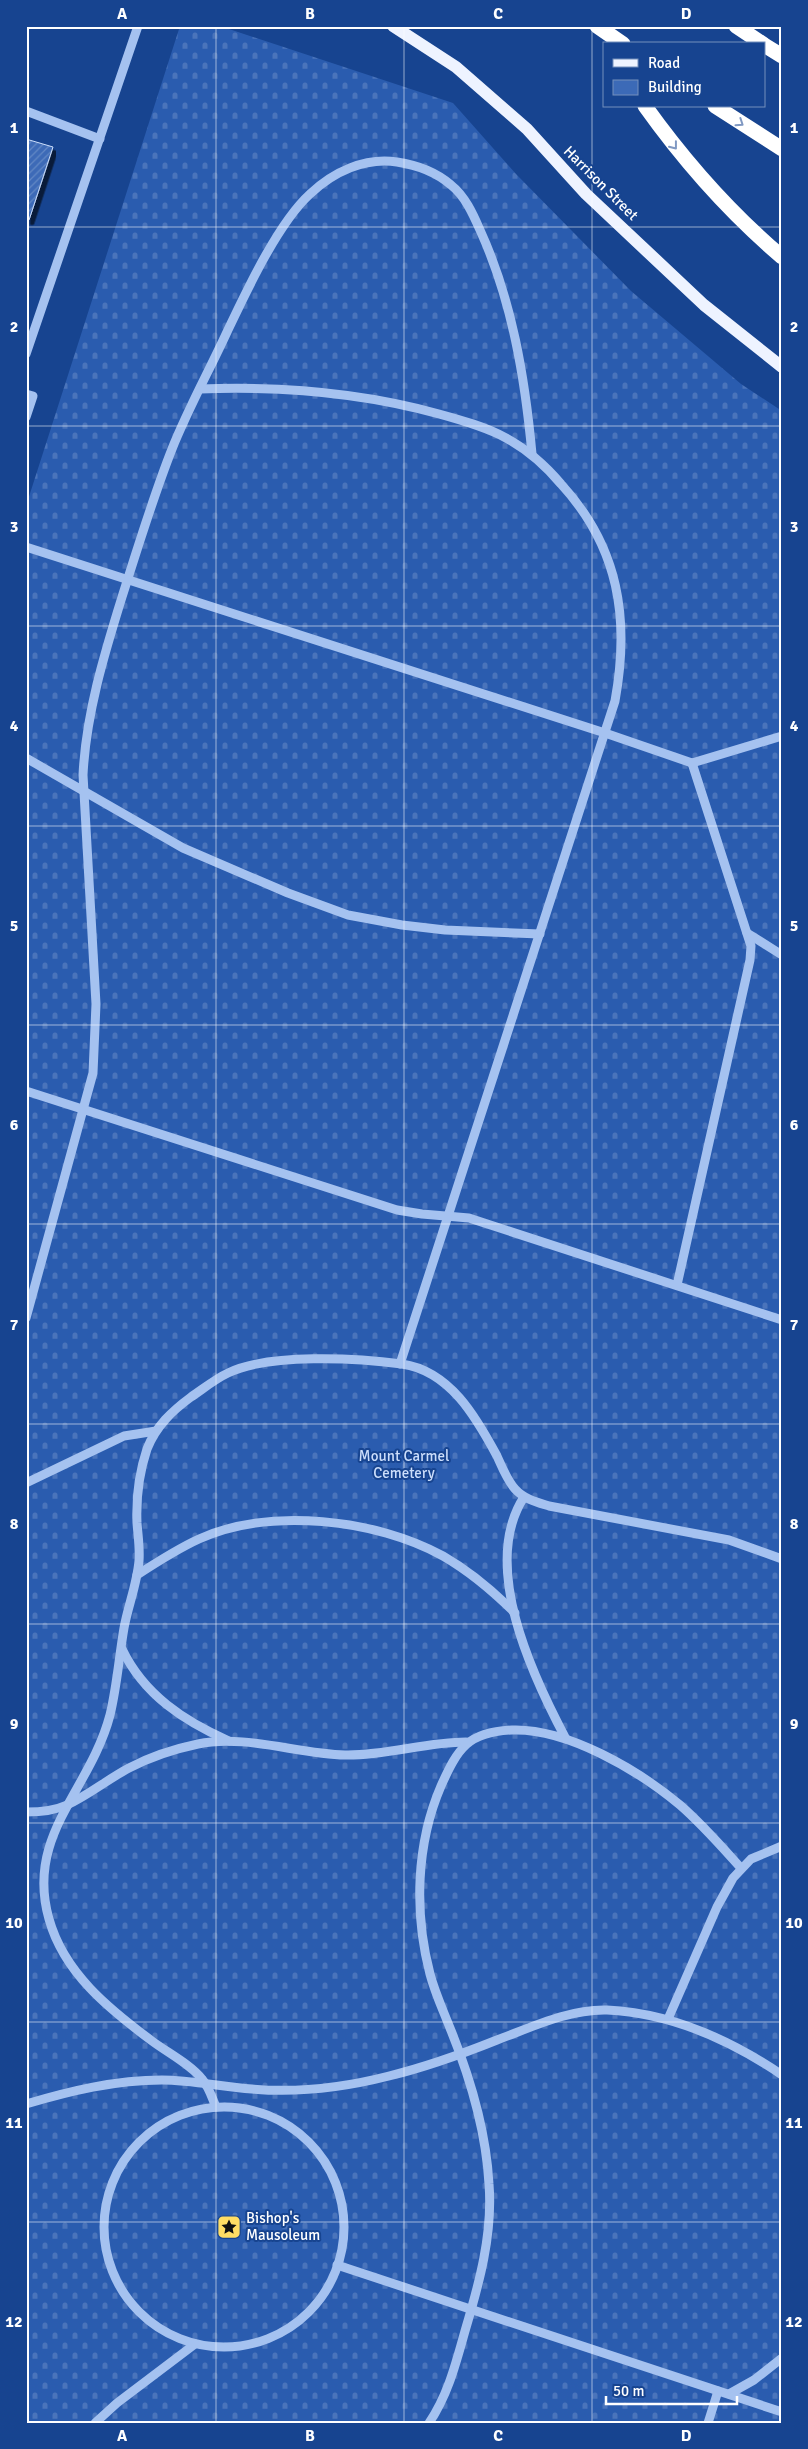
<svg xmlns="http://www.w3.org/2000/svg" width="808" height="2449" viewBox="0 0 808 2449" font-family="Signika,sans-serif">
<defs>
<pattern id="cemetery-stones" width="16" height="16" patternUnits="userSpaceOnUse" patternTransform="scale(1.25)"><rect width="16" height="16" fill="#2a5caf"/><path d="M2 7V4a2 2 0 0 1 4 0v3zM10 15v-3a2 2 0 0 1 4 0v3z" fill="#4a74bb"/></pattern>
<pattern id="building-hatch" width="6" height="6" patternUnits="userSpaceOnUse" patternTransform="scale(1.25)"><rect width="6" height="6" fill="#3c6ab7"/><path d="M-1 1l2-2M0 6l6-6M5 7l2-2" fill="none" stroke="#6388c5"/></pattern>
<filter id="shadow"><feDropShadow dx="4.5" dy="4.5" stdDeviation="0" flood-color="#0009"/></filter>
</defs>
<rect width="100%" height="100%" fill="#174490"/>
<!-- cemetery -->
<path fill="url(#cemetery-stones)" d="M180 26H220L453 103 516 174 631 291 741 384 782 411V2423H26V506Z"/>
<!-- building -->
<path fill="url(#building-hatch)" stroke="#ccdefb" filter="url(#shadow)" d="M26 139 53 147 29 220H26Z"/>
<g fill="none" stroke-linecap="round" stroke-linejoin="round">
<!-- minor -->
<g stroke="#a5c2f0" stroke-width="9">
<path d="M26 111 100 139"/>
<path d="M26 354 138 26"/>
<path d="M200 389C281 386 360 392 439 414 461 420 486 427 506 438 528 450 545 465 561 484 619 547 630 619 615 701L400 1364"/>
<path d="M26 394 33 396 26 417"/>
<path d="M26 547 605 733 692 763 782 736"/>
<path d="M26 758 183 848 288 893 348 915 402 925 445 930 540 934"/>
<path d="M747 933 782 955"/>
<path d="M26 1091 397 1210 422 1214 469 1218 782 1320"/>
<path d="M677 1285 750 960 751 946 692 763"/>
<path d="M26 1318 93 1073 96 1004 83 775C86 714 104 655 122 597 138 547 153 497 172 449 188 409 209 371 227 332 246 292 278 223 310 194 333 172 365 157 397 162 417 165 436 172 451 185 465 196 473 214 480 230 512 300 525 378 532 454"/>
<path d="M26 1483 124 1436 156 1431"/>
<path d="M524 1497C480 1565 532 1675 566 1739"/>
<path d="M137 1575C157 1562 177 1549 199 1539 270 1507 376 1519 443 1556 469 1571 493 1591 515 1613"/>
<path d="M122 1649C144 1695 184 1721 229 1741"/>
<path d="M26 1812C40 1812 54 1811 67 1805 89 1795 108 1779 129 1768 150 1757 174 1749 198 1744 244 1734 298 1754 345 1755 386 1756 425 1742 466 1742"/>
<path d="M668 2019 717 1907 733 1878 751 1859 782 1846"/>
<path d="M26 2104C70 2091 115 2080 162 2080 192 2080 222 2087 252 2089 296 2093 346 2087 389 2076 426 2067 462 2054 497 2040 532 2027 569 2009 607 2010 671 2013 729 2039 782 2075"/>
<path d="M216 2107C212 2098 209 2087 202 2079 190 2064 168 2053 152 2041 109 2009 64 1973 49 1919 25 1835 90 1791 110 1715 117 1686 119 1657 124 1628 128 1606 137 1584 139 1561 140 1548 138 1536 137 1523 136 1498 139 1473 147 1449 156 1426 172 1411 191 1397 203 1389 215 1379 228 1373 269 1353 357 1358 402 1364 450 1371 476 1417 497 1456 502 1467 507 1480 515 1489 524 1499 536 1502 549 1506L729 1540 782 1559"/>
<circle cx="224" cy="2227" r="120"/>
<path d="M337 2265 782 2412"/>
<path d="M729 2394 754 2380 782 2358"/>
<path d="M95 2423 117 2403 195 2344"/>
<path d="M429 2423C448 2395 456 2363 465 2331 479 2284 493 2234 489 2184 486 2130 470 2077 450 2028 443 2010 435 1993 430 1974 414 1913 416 1844 441 1786 458 1748 468 1732 512 1730 567 1728 638 1770 680 1805 702 1824 721 1846 741 1868"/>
<path d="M708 2423 718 2391"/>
</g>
<!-- major -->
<path stroke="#eef3ff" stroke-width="12" d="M393 26 456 67 527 129 586 194 704 305 782 367"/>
<!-- highway -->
<g stroke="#fff" stroke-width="15">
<path d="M597 26 623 44"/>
<path d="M736 26 763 44"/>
<path d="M764 45 782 56"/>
<path d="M645 106C685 162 729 212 782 257"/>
<path d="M715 106 782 149"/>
</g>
</g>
<!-- one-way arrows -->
<defs><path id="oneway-chevron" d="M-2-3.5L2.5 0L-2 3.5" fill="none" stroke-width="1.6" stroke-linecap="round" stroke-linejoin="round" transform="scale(1.25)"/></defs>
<g stroke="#7f98c2">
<use href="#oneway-chevron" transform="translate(740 123) rotate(34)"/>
<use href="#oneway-chevron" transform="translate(674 146) rotate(52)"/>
</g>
<!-- grid -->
<path fill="none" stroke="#fff" stroke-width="1" stroke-opacity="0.55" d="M216 26V2423M404 26V2423M592 26V2423M26 227H782M26 426H782M26 626H782M26 826H782M26 1025H782M26 1224H782M26 1424H782M26 1624H782M26 1823H782M26 2022H782M26 2222H782"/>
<!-- icons -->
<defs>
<g id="sight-square" transform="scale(1.25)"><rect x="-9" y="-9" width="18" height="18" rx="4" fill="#ffdd64" stroke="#174490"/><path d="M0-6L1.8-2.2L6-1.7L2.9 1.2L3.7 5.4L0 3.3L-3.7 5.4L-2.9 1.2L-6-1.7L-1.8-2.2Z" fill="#111"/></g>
</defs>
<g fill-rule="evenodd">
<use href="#sight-square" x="229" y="2227"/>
</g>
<g text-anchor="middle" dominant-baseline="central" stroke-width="4" stroke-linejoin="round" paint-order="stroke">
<!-- street labels -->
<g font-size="15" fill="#fff" stroke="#174490">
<text transform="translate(601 183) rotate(45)">Harrison Street</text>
</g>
<!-- park labels -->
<g font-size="15" fill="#ccdefb" stroke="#174490">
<text x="404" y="1456">Mount Carmel<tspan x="404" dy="17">Cemetery</tspan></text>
</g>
<!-- poi labels -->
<g font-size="15" fill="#fff" stroke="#174490" text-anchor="start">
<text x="246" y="2218">Bishop's<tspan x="246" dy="17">Mausoleum</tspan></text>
</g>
</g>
<!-- border -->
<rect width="808" height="2449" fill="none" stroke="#174490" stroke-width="55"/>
<!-- legend -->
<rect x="603" y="42" width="162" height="65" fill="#174490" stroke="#748fbc"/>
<rect x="613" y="59" width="25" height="8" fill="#eef3ff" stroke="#748fbc"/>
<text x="648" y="68" font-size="15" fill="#ffffff">Road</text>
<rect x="613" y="80" width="25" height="15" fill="#3c6ab7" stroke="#748fbc"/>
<text x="648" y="92" font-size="15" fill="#ffffff">Building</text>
<!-- scale -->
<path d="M606 2396v8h131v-8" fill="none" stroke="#ffffff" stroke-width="2.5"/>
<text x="613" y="2396" font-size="15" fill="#ffffff" stroke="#174490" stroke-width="4" paint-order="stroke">50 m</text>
<rect x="28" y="28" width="752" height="2394" fill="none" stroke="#fff" stroke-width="2"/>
<g font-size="16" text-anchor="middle" font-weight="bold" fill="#fff">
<text x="122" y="19">A</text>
<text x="310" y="19">B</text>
<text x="498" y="19">C</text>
<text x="686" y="19">D</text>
<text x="14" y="133">1</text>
<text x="794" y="133">1</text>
<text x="14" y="332">2</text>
<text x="794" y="332">2</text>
<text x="14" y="532">3</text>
<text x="794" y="532">3</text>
<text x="14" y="731">4</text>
<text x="794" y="731">4</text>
<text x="14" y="931">5</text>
<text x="794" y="931">5</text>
<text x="14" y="1130">6</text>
<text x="794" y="1130">6</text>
<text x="14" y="1330">7</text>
<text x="794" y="1330">7</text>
<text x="14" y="1529">8</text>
<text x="794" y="1529">8</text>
<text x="14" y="1729">9</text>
<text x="794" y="1729">9</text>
<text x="14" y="1928">10</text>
<text x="794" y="1928">10</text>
<text x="14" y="2128">11</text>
<text x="794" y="2128">11</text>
<text x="14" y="2327">12</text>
<text x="794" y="2327">12</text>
<text x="122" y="2441">A</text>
<text x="310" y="2441">B</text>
<text x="498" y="2441">C</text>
<text x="686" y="2441">D</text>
</g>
</svg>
